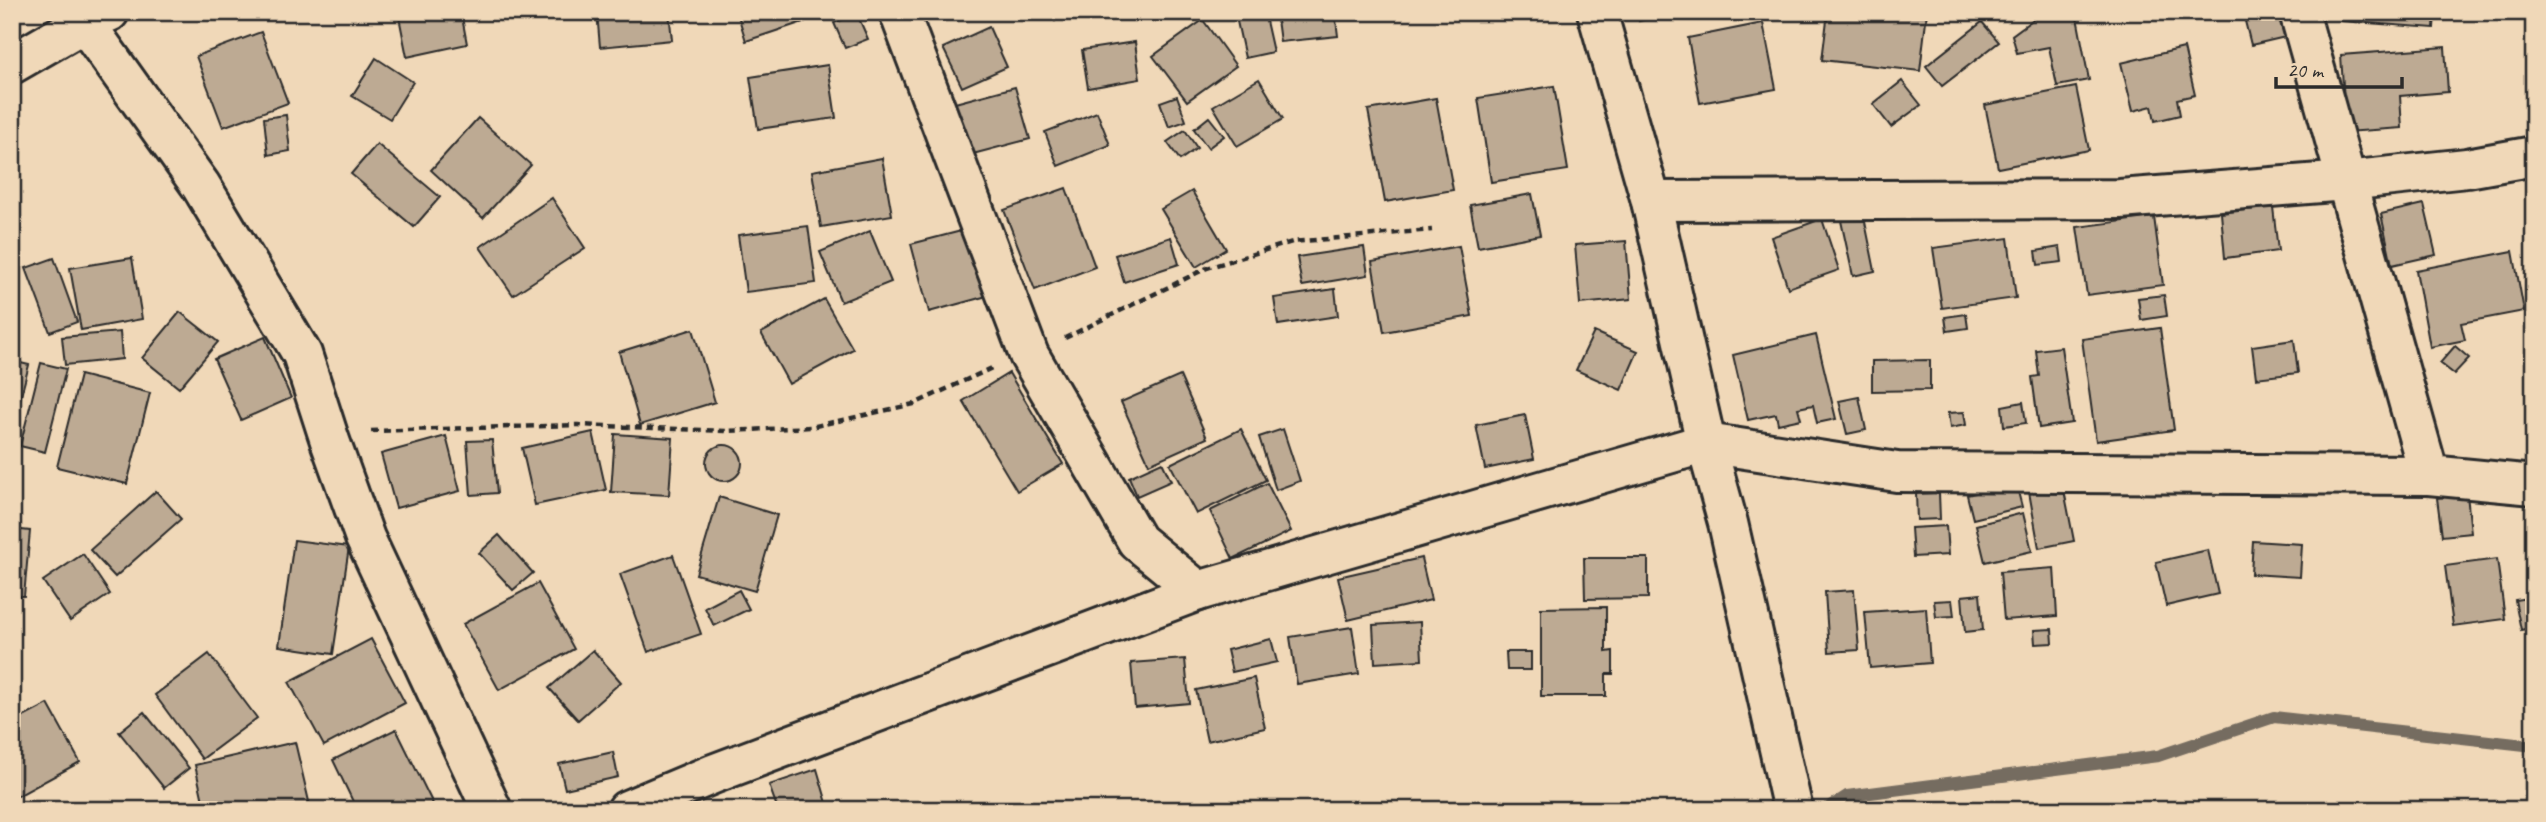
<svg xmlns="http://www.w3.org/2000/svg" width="2546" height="822" viewBox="0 0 2546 822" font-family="Caveat,sans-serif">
<rect width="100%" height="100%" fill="#f0d8b8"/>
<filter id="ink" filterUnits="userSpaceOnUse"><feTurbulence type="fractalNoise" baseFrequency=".0143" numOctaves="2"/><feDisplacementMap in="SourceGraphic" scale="14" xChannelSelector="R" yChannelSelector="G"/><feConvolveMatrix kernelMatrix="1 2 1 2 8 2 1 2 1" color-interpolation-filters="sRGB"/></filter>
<g filter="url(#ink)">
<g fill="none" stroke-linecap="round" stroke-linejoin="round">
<!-- stream -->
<path stroke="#756c60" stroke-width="12" d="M1825 810 1847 796 2158 756 2274 717 2534 746"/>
</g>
<!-- building -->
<g fill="#bdaa93" stroke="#2b2b2b" stroke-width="2">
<path d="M398 12H461L467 44 407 57Z"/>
<path d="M597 12H669L672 40 600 47Z"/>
<path d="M737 12H833L746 41Z"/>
<path d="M1048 12H1064L1055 21Z"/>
<path d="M1235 12H1264L1273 52 1245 58Z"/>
<path d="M1276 12H1335L1338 36 1280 42Z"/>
<path d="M1637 12H1677L1639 21Z"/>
<path d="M1828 12H1927L1920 71 1822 60Z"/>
<path d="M2043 12H2076L2089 80 2057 86 2049 47 2017 53 2012 35Z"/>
<path d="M2266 12H2288L2294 35 2251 45 2244 17Z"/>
<path d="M2341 12H2435L2434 28 2341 21Z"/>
<path d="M857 14 868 39 845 48 834 23Z"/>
<path d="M1203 20 1236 66 1187 101 1153 56Z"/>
<path d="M1982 22 1999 42 1942 86 1926 66Z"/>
<path d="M1763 23 1776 89 1700 103 1688 38Z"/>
<path d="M989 27 1007 67 962 87 943 48Z"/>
<path d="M261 32 288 103 223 127 196 56Z"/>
<path d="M1135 42 1140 79 1088 88 1082 50Z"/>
<path d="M2445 47 2448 92 2400 96 2402 128 2346 132 2341 55Z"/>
<path d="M2184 48 2195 95 2177 99 2180 115 2155 121 2152 106 2133 111 2121 63Z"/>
<path d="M376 58 413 82 390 119 352 96Z"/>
<path d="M828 65 836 118 758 129 750 77Z"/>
<path d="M1259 79 1283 119 1237 146 1213 106Z"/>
<path d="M1902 81 1921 105 1891 127 1873 104Z"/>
<path d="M1554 86 1568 170 1491 182 1478 98Z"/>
<path d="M1015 87 1030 139 969 155 955 103Z"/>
<path d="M2076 87 2089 150 1998 168 1985 105Z"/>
<path d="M1177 96 1186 121 1169 127 1160 102Z"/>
<path d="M1436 98 1453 190 1385 202 1368 110Z"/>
<path d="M1097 112 1110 145 1058 166 1045 132Z"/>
<path d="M286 115 290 151 268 155 264 118Z"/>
<path d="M1209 117 1224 136 1208 148 1194 129Z"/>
<path d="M478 118 531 165 483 218 431 170Z"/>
<path d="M1185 130 1197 148 1180 160 1167 142Z"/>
<path d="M377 144 440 197 414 227 351 174Z"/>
<path d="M882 158 892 215 821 227 812 171Z"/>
<path d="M1066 188 1095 267 1035 290 1004 210Z"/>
<path d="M1192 191 1226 249 1196 267 1161 209Z"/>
<path d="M1532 194 1540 235 1478 247 1470 205Z"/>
<path d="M552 198 585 248 513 295 480 247Z"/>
<path d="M2424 204 2436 255 2392 265 2381 214Z"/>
<path d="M2273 207 2278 251 2225 258 2221 213Z"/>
<path d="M1863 212 1875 271 1853 276 1840 216Z"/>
<path d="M2154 217 2163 285 2087 295 2077 227Z"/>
<path d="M1822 219 1839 270 1788 288 1771 237Z"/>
<path d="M808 226 816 283 746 292 738 235Z"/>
<path d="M969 229 987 296 929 312 911 244Z"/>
<path d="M870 231 891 282 841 302 820 252Z"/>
<path d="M1171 237 1179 264 1124 282 1115 255Z"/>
<path d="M2008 238 2016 298 1942 308 1933 248Z"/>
<path d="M1626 241 1631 299 1580 304 1575 245Z"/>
<path d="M1459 246 1472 316 1384 332 1372 262Z"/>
<path d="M1364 247 1368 275 1302 286 1297 257Z"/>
<path d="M2060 247 2062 262 2038 265 2036 251Z"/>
<path d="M2513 251 2524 311 2461 323 2465 340 2430 347 2416 270Z"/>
<path d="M54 258 77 322 50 332 26 268Z"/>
<path d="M132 258 142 319 81 330 70 268Z"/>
<path d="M1335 289 1338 316 1278 325 1274 298Z"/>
<path d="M2164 295 2167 316 2141 320 2138 298Z"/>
<path d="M824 299 853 349 789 384 761 333Z"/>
<path d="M180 312 218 342 179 388 142 358Z"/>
<path d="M1966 314 1968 328 1947 331 1945 317Z"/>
<path d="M2160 328 2174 430 2096 441 2082 339Z"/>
<path d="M693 329 715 402 640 425 619 352Z"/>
<path d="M120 332 122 359 65 365 62 337Z"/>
<path d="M1594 332 1638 351 1621 390 1576 370Z"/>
<path d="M1816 335 1836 419 1817 423 1813 405 1798 408 1801 419 1778 424 1776 414 1748 420 1733 355Z"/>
<path d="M265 337 291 398 241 420 214 359Z"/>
<path d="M2294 340 2298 373 2256 378 2252 346Z"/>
<path d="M2455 346 2469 358 2454 374 2440 363Z"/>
<path d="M2061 347 2072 423 2039 428 2032 377 2039 376 2036 350Z"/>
<path d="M1930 360V390L1872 391V361Z"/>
<path d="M12 361 29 365 13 426H12Z"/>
<path d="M41 363 66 369 45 452 20 446Z"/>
<path d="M1009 373 1063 464 1017 491 963 401Z"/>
<path d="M80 375 150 393 127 484 57 467Z"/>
<path d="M1180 376 1207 438 1149 464 1121 402Z"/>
<path d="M1859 397 1866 430 1847 434 1839 401Z"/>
<path d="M2023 402 2026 423 2004 426 2002 406Z"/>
<path d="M1964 412 1966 425 1950 428 1948 413Z"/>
<path d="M1525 415 1534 459 1485 469 1476 425Z"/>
<path d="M1241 429 1266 480 1196 514 1170 464Z"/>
<path d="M1283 429 1300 481 1276 490 1259 437Z"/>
<path d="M593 432 606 490 535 505 522 448Z"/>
<path d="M615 434 673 438 669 495 611 492Z"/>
<path d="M446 436 460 491 396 508 381 454Z"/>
<path d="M492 440 497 493 471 495 467 441Z"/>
<circle cx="724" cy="463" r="18"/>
<path d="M1162 462 1171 481 1137 496 1129 477Z"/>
<path d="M1267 483 1291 531 1233 559 1210 511Z"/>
<path d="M2016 484 2022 507 1973 519 1967 495Z"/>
<path d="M2063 485 2074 541 2039 548 2029 492Z"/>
<path d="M156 491 181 519 115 577 90 550Z"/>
<path d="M1939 493 1940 519 1917 520 1916 494Z"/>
<path d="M2467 494 2471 533 2442 536 2437 498Z"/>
<path d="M719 497 777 515 755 591 696 574Z"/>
<path d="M2023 513 2032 551 1985 562 1976 525Z"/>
<path d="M1946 526 1948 555 1913 557 1911 528Z"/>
<path d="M12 529 30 531 24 596H12Z"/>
<path d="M499 535 533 573 513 590 479 553Z"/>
<path d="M294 540 349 547 333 654 279 646Z"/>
<path d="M2253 541 2302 544 2300 577 2251 574Z"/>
<path d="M2208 550 2218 594 2166 606 2156 562Z"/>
<path d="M83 554 110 594 70 621 43 581Z"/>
<path d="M673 555 701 634 648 652 620 574Z"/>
<path d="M1421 558 1431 600 1348 620 1338 577Z"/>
<path d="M1584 558H1648V598L1585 599Z"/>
<path d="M2497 559 2505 619 2453 626 2445 566Z"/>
<path d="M2054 568 2057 616 2004 620 2000 572Z"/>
<path d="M538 583 574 649 499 690 463 624Z"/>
<path d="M739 590 749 609 714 626 705 608Z"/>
<path d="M1854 590 1859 650 1829 652 1825 592Z"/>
<path d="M1980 594 1983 630 1965 632 1962 596Z"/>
<path d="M2534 597V627L2521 630 2515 600Z"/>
<path d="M1952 600 1954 616 1936 617 1934 601Z"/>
<path d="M1606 607V652L1613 651V674H1606V696H1541V608Z"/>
<path d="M1926 608 1930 663 1870 668 1865 612Z"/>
<path d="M1420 622 1422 660 1375 663 1373 625Z"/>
<path d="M1352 627 1359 674 1297 684 1290 637Z"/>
<path d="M2052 629 2053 643 2035 644 2034 630Z"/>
<path d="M371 639 405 703 324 746 289 682Z"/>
<path d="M1271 639 1277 662 1232 672 1227 650Z"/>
<path d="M593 650 621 682 578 720 549 688Z"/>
<path d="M1506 652H1531V670H1507Z"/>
<path d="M209 654 257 718 202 759 155 695Z"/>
<path d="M1185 659 1189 703 1135 708 1131 663Z"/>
<path d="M1254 678 1265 728 1207 741 1196 690Z"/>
<path d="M48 704 80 762 18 796 12 786V723Z"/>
<path d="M144 712 189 768 164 788 119 732Z"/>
<path d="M396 729 435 808 430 810H357L333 760Z"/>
<path d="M295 742 311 810H205L195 765Z"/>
<path d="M613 752 618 777 565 789 559 764Z"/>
<path d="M817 769 829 810H778L769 785Z"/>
</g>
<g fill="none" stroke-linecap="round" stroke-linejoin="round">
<!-- street casing -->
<g stroke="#2b2b2b" stroke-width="44">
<g id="street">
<path d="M77 12 201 186 302 354 330 441 365 538 492 810"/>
<path d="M899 12 1029 355 1137 541 1198 591 1706 443 1897 472 2429 475 2534 485"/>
<path d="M2299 12 2429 475"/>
<path d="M1651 201 2120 199 2346 181 2467 168 2534 156"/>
<path d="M627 810 713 774 1198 591"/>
</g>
</g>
<!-- secondary casing -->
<g stroke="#2b2b2b" stroke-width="44">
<g id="secondary">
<path d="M1597 12 1651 201 1706 443 1728 523 1793 810"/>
<path d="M12 64 85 22 109 12"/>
</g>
</g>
<!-- path -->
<g stroke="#2b2b2b" stroke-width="4.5" stroke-dasharray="7 5" stroke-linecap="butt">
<path d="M1065 338 1207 268 1292 242 1432 230"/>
<path d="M371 431 578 425 727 431 811 427 914 404 992 368"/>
</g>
<!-- street -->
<use href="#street" stroke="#f0d8b8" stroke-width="38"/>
<!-- secondary -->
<use href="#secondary" stroke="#f0d8b8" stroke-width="38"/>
</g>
</g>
<!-- margin -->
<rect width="2546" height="822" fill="none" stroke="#f0d8b8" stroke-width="42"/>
<rect x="21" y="21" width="2504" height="780" fill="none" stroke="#2b2b2b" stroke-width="2.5" filter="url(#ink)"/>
<!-- scale -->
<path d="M2276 77v10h126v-10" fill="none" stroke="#2b2b2b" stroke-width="3.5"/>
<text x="2287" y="77" font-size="21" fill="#2b2b2b" stroke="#f0d8b8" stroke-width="5" paint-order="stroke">20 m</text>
</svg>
